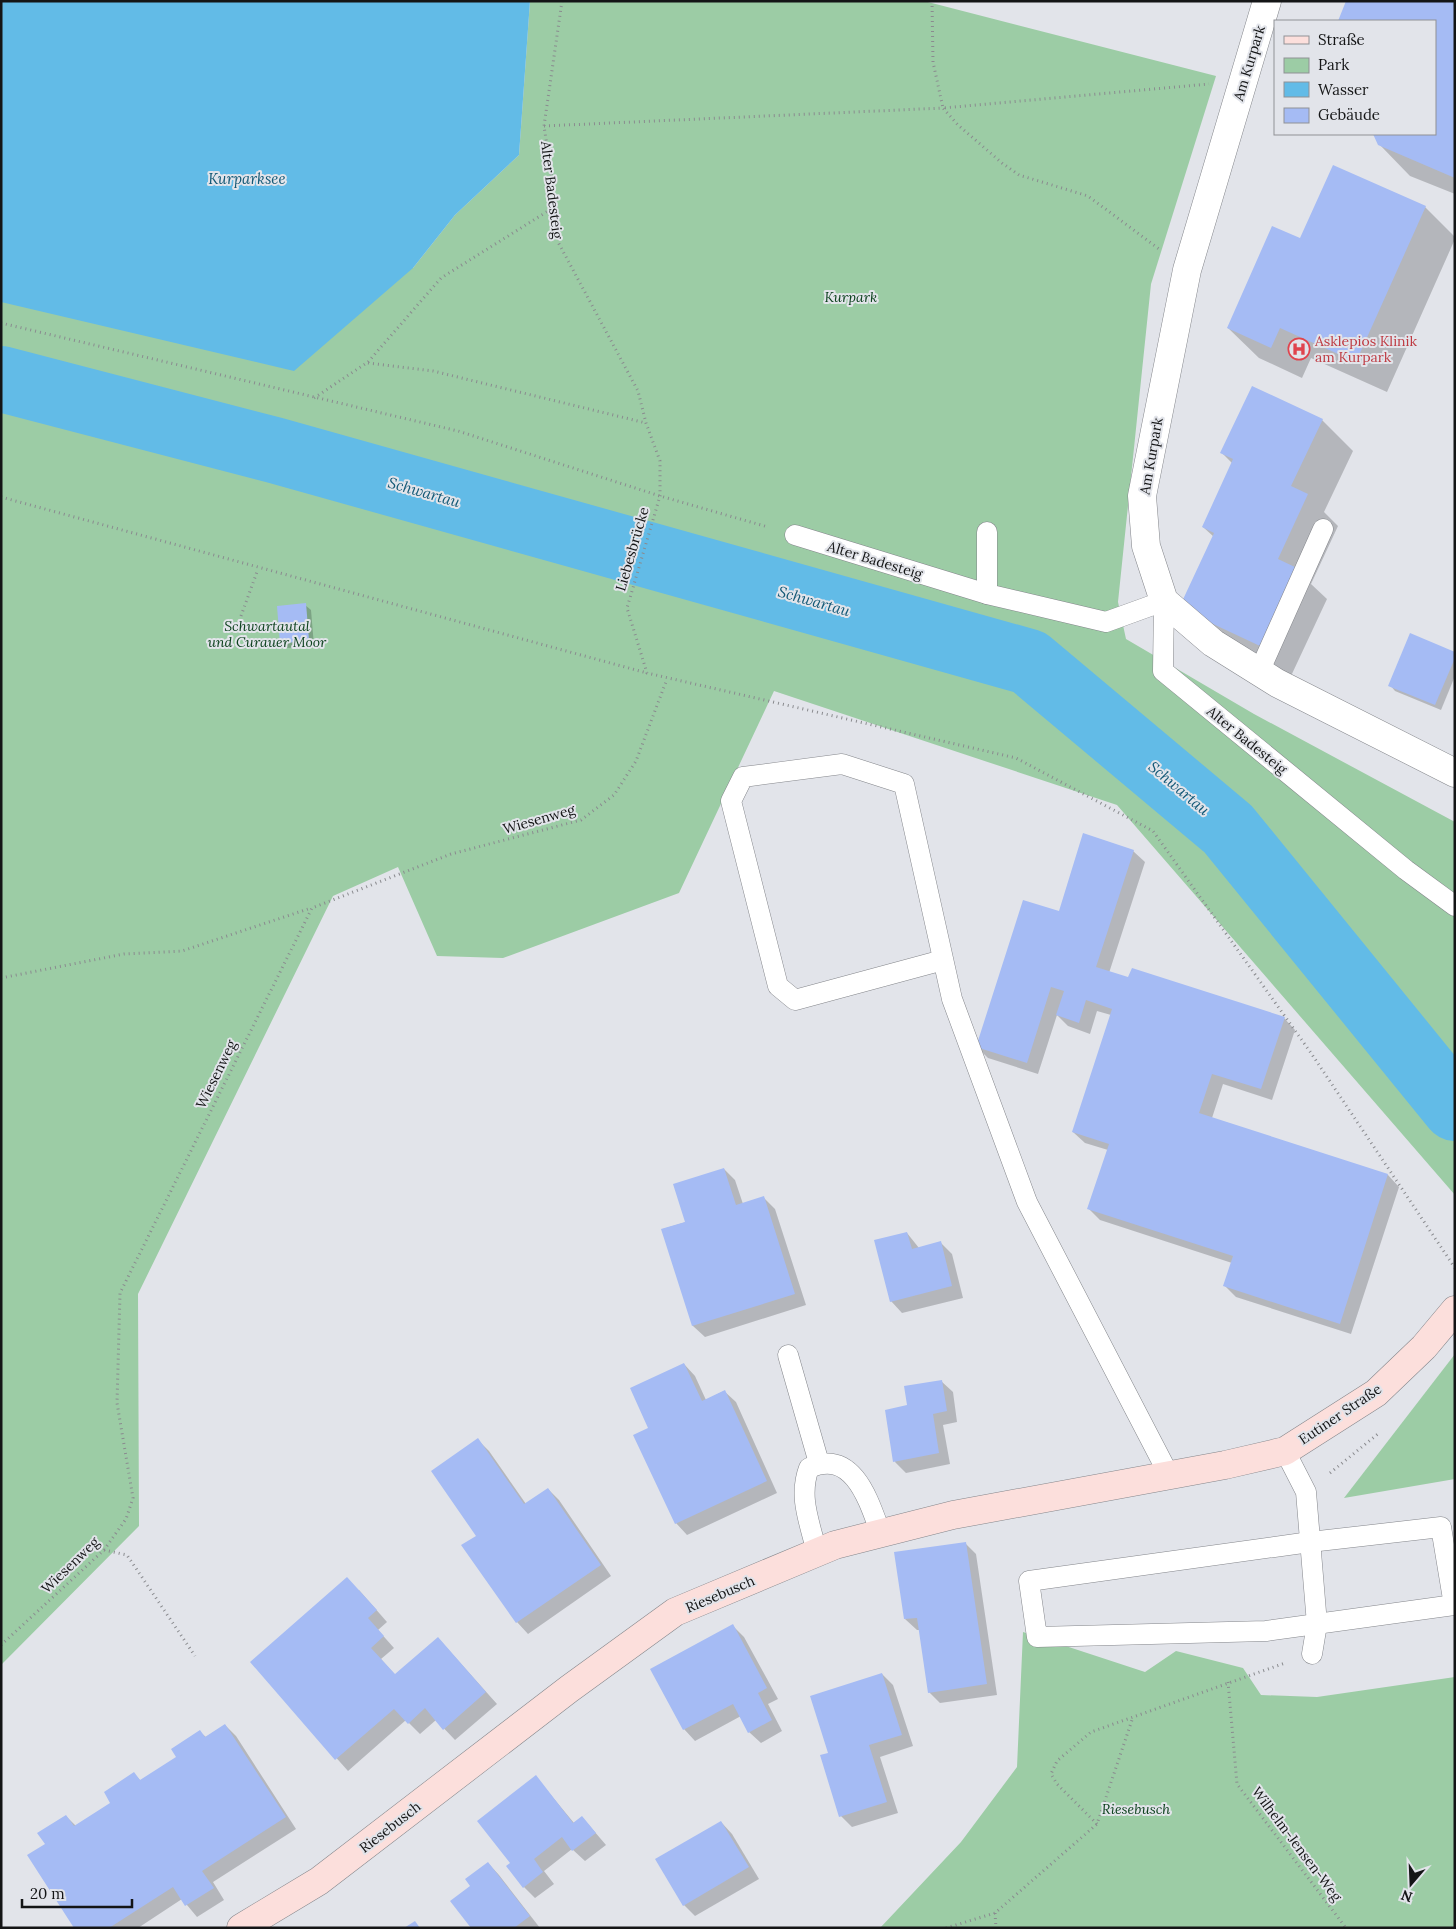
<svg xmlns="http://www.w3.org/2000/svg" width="1456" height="1929" viewBox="0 0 1456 1929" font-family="Lora,serif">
<rect width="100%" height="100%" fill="#e2e4ea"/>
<!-- green -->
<g fill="#9ccca5">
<path d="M530 1H924L1216 76 1151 284 1118 602 1126 639 1254 714 1455 822V1195L1117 805 774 691 679 893 503 958 437 956 398 867 333 896 138 1294 139 1526 1 1665V280L413 268 455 215 519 155Z"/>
<path d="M1455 1354V1479L1344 1498Z"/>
<path d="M1023 1632 1145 1672 1176 1651 1243 1668 1261 1695 1317 1697 1455 1677V1928H880L961 1842 1017 1767Z"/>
</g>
<!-- water -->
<path fill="#62bbe7" d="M1 1H530L519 155 455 215 413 268 294 371 1 302Z"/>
<!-- shadow -->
<g fill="#0003">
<path d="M1348 1H1455V194L1410 176 1379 144 1375 134H1435V21H1339Z"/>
<path d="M1425 207 1455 237V239L1387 392 1311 358 1302 378 1259 358 1228 328 1301 240Z"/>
<path d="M1322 420 1353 451 1324 512 1338 526 1311 584 1327 599 1291 676 1180 608 1214 537 1203 527 1233 464 1222 453Z"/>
<path d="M305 605 311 610 314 646 287 648 281 643Z"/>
<path d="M1455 653V676L1441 710 1395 691 1390 685Z"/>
<path d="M1133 851 1145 862 1109 973 1284 1018 1295 1030 1272 1100 1223 1084 1212 1118 1388 1175 1399 1187 1351 1334 1236 1297 1225 1286 1232 1263 1100 1220 1089 1209 1108 1150 1085 1143 1073 1132 1111 1015 1097 1011 1090 1034 1068 1026 1057 1015 1038 1074 988 1058 977 1047 1059 912Z"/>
<path d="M724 1169 735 1180 743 1204 764 1198 775 1209 806 1305 705 1337 693 1326 663 1229 686 1222Z"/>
<path d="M907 1233 919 1248 941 1243 952 1254 963 1298 902 1313 891 1301Z"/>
<path d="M684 1364 695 1376 706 1400 724 1391 736 1402 777 1493 687 1535 676 1523 650 1429Z"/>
<path d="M941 1381 953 1392 957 1422 943 1425 950 1464 906 1473 895 1462 908 1406Z"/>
<path d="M478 1440 489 1451 526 1504 548 1489 559 1500 611 1576 528 1634 517 1622 478 1536Z"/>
<path d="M965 1543 976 1554 997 1695 940 1703 929 1692 920 1630H917L905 1619Z"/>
<path d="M359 1590 387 1622 378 1630 394 1648 381 1659 395 1675 438 1638 497 1704 455 1740 436 1720 420 1734 406 1720 348 1771 251 1662Z"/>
<path d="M733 1626 744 1637 778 1699 768 1704 782 1731 761 1743 749 1732 741 1716 695 1741 684 1729 652 1670Z"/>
<path d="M882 1674 893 1685 913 1746 880 1757 898 1813 852 1827 841 1816Z"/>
<path d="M225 1725 236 1736 296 1829 213 1882 224 1900 197 1917 182 1899 138 1928H75L46 1845 66 1816 76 1826 112 1803 134 1774 141 1781 178 1757 200 1732 206 1737Z"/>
<path d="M536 1777 574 1823 582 1817 606 1845 585 1861 572 1849 544 1871 554 1884 535 1898 524 1887 511 1863Z"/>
<path d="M721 1822 732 1834 759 1879 695 1916 684 1905Z"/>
<path d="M488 1863 499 1875 540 1928H473L472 1886Z"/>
</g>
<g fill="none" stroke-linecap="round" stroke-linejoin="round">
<!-- river -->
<path stroke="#62bbe7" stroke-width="66" d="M1 379 274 450 1029 662 1228 829 1455 1108"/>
</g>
<!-- building -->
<g fill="#a5bbf4">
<path d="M1346 1H1455V178L1378 145 1373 134H1435V21H1338Z"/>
<path d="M1333 165 1426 206 1356 362 1280 328 1271 348 1227 328 1272 226 1300 238Z"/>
<path d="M1252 386 1323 419 1291 486 1308 494 1278 559 1297 568 1260 646 1179 608 1214 533 1202 527 1233 459 1220 453Z"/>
<path d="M306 603 309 640 280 644 277 606Z"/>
<path d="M1410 633 1455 652V658L1435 705 1388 686Z"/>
<path d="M1083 833 1134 850 1096 967 1128 977 1132 968 1285 1017 1261 1089 1212 1074 1199 1113 1388 1174 1340 1324 1223 1286 1233 1256 1087 1209 1109 1144 1072 1132 1112 1009 1086 1000 1079 1023 1056 1015 1064 991 1051 987 1027 1063 976 1047 1023 900 1059 911Z"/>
<path d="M724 1168 736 1205 764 1196 795 1294 692 1326 661 1229 685 1222 673 1184Z"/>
<path d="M907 1232 912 1249 941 1241 952 1286 890 1302 874 1240Z"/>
<path d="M684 1363 702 1401 725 1390 767 1481 675 1524 633 1435 648 1428 630 1388Z"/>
<path d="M942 1380 947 1411 933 1414 939 1453 893 1462 885 1410 907 1405 904 1386Z"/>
<path d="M478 1438 524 1504 548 1488 601 1565 516 1623 461 1545 476 1536 431 1471Z"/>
<path d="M966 1542 987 1684 928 1693 917 1618 904 1619 894 1552Z"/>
<path d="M347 1577 377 1610 368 1618 384 1636 371 1648 395 1674 438 1637 486 1692 443 1730 425 1708 408 1724 394 1709 335 1760 250 1662Z"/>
<path d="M733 1624 767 1688 758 1693 772 1720 748 1733 733 1704 683 1730 650 1669Z"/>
<path d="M882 1673 902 1735 869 1745 887 1802 839 1817 820 1755 828 1753 810 1696Z"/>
<path d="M225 1724 286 1817 202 1871 214 1888 185 1906 173 1887 109 1928H74L27 1855 45 1844 37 1833 66 1815 74 1826 110 1803 104 1792 134 1772 140 1780 176 1757 171 1749 200 1730 205 1737Z"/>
<path d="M536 1775 573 1823 582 1816 596 1833 572 1851 562 1837 534 1859 543 1872 523 1888 506 1866 510 1863 477 1821Z"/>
<path d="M721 1821 749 1867 683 1906 655 1859Z"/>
<path d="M488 1862 530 1916 514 1928H471L450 1901 470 1886 465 1879Z"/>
<path d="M415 1921 420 1928H404Z"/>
</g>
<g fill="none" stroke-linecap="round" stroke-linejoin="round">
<!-- lane casing -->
<g stroke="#84868b" stroke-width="21">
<g id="lane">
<path d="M795 535 987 594 1106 622 1164 601 1163 671 1406 870 1455 906"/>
<path d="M987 594V532"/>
<path d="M1259 672 1323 529"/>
<path d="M943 960 795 1000 778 986 731 801 743 777 842 764 904 784 952 999 1027 1202 1169 1475"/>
<path d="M788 1355 819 1463"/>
<path d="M1285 1451 1306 1492 1317 1624 1312 1654"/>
<path d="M1441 1527 1454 1605 1266 1631 1037 1637 1029 1581 1310 1542Z"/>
<path d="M817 1553C810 1523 798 1497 809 1468 854 1448 869 1502 881 1534"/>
</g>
</g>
<!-- street casing -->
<g stroke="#84868b" stroke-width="29">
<path id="street" d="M1267 1 1187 270 1142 496 1146 546 1164 601 1213 643 1277 683 1455 773"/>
</g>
<!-- secondary casing -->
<g stroke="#84868b" stroke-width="29">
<path id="secondary" d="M241 1928 319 1881 569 1689 675 1612 835 1545 953 1515 1225 1465 1285 1451 1376 1393 1424 1347 1455 1310"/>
</g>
<!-- path -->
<g stroke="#8a8b8f" stroke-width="3" stroke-dasharray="1 4" stroke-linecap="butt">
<path d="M562 1 544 126 556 206 558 242 638 391 646 423 660 461V496L627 608 647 673 1016 758 1153 831 1311 1053 1455 1268"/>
<path d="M932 1 933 62 943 108 1209 84"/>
<path d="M544 126 943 108 958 125 1002 163 1019 175 1088 196 1159 249"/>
<path d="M1 323 458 431 660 496 768 527"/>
<path d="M368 363 433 371 646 423"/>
<path d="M314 398 368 362 441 278 556 206"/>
<path d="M1 497 647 673"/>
<path d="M241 616 258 569"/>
<path d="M1 978 124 954 182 951 311 908"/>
<path d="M1330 1473 1379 1433"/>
<path d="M104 1550 127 1555 195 1656"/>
<path d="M1 1645 104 1550 126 1519 133 1498 117 1403 120 1293 312 908 451 854 581 820 614 795 636 761 667 679"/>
<path d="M1228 1682 1237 1784 1346 1928"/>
<path d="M1097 1824 1057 1784 1051 1774 1057 1761 1091 1732 1285 1663"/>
<path d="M995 1913 996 1928"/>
<path d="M946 1928 995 1913 1097 1824 1133 1717"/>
</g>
<!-- lane -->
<use href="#lane" stroke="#fff" stroke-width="20"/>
<!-- street -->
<use href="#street" stroke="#fff" stroke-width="28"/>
<!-- secondary -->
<use href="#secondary" stroke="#fcdfdc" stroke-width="28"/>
</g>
<!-- icons -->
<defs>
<g id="hospital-ring" transform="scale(1.125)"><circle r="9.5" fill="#e2e4ea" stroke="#e0444e" stroke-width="1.5"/><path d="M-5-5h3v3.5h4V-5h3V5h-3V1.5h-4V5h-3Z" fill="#e0444e"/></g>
</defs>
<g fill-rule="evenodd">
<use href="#hospital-ring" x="1299" y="349"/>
</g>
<g text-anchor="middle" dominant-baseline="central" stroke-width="4" stroke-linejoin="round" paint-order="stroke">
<!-- street labels -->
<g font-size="14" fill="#141516" stroke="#e2e4ea">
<text transform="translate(1249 63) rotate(-73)">Am Kurpark</text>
<text transform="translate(552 190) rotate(83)">Alter Badesteig</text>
<text transform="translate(1151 456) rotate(-80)">Am Kurpark</text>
<text transform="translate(632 549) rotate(-74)">Liebesbrücke</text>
<text transform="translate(875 560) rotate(17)">Alter Badesteig</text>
<text transform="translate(1247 740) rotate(39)">Alter Badesteig</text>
<text transform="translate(539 819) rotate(-16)">Wiesenweg</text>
<text transform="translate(216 1074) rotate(-64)">Wiesenweg</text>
<text transform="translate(1340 1414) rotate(-34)">Eutiner Straße</text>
<text transform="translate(70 1565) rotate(-44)">Wiesenweg</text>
<text transform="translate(720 1594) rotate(-23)">Riesebusch</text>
<text transform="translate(390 1827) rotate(-38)">Riesebusch</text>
<text transform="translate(1297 1844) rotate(53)">Wilhelm-Jensen-Weg</text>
</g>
<!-- park labels -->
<g font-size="14" font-style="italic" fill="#0d421e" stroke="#e2e4ea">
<text x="851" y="297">Kurpark</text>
<text x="267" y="626">Schwartautal<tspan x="267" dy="16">und Curauer Moor</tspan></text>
<text x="1136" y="1809">Riesebusch</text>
</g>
<!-- health labels -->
<g font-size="14" fill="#be3a42" stroke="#e2e4ea" text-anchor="start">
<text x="1315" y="341">Asklepios Klinik<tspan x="1315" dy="16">am Kurpark</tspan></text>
</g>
<!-- water labels -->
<g font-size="15" font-style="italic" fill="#125876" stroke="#e2e4ea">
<text x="247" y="178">Kurparksee</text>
<text transform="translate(424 492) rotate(16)">Schwartau</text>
<text transform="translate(814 601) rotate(16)">Schwartau</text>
<text transform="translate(1179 788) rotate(40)">Schwartau</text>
</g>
</g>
<!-- border -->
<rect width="1456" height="1929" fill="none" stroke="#141516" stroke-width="5"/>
<!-- legend -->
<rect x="1274" y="20" width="162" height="115" fill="#e2e4ea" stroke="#909195"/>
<rect x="1284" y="36" width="25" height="8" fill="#fcdfdc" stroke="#909195"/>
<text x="1318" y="45" font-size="15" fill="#141516">Straße</text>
<rect x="1284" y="58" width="25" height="15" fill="#9ccca5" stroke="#909195"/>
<text x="1318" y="70" font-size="15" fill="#141516">Park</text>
<rect x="1284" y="82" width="25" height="15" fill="#62bbe7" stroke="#909195"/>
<text x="1318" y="95" font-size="15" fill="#141516">Wasser</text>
<rect x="1284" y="108" width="25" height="15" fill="#a5bbf4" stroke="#909195"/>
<text x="1318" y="120" font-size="15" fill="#141516">Gebäude</text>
<!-- north arrow -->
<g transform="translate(1411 1884) rotate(199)" stroke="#e2e4ea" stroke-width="4" paint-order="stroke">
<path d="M0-4L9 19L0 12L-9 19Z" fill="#141516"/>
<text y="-8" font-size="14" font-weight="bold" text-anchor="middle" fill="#141516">N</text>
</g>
<!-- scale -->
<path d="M22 1899v8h110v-8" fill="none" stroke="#141516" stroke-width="2.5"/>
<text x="30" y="1899" font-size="15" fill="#141516" stroke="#e2e4ea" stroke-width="4" paint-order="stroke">20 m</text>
</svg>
